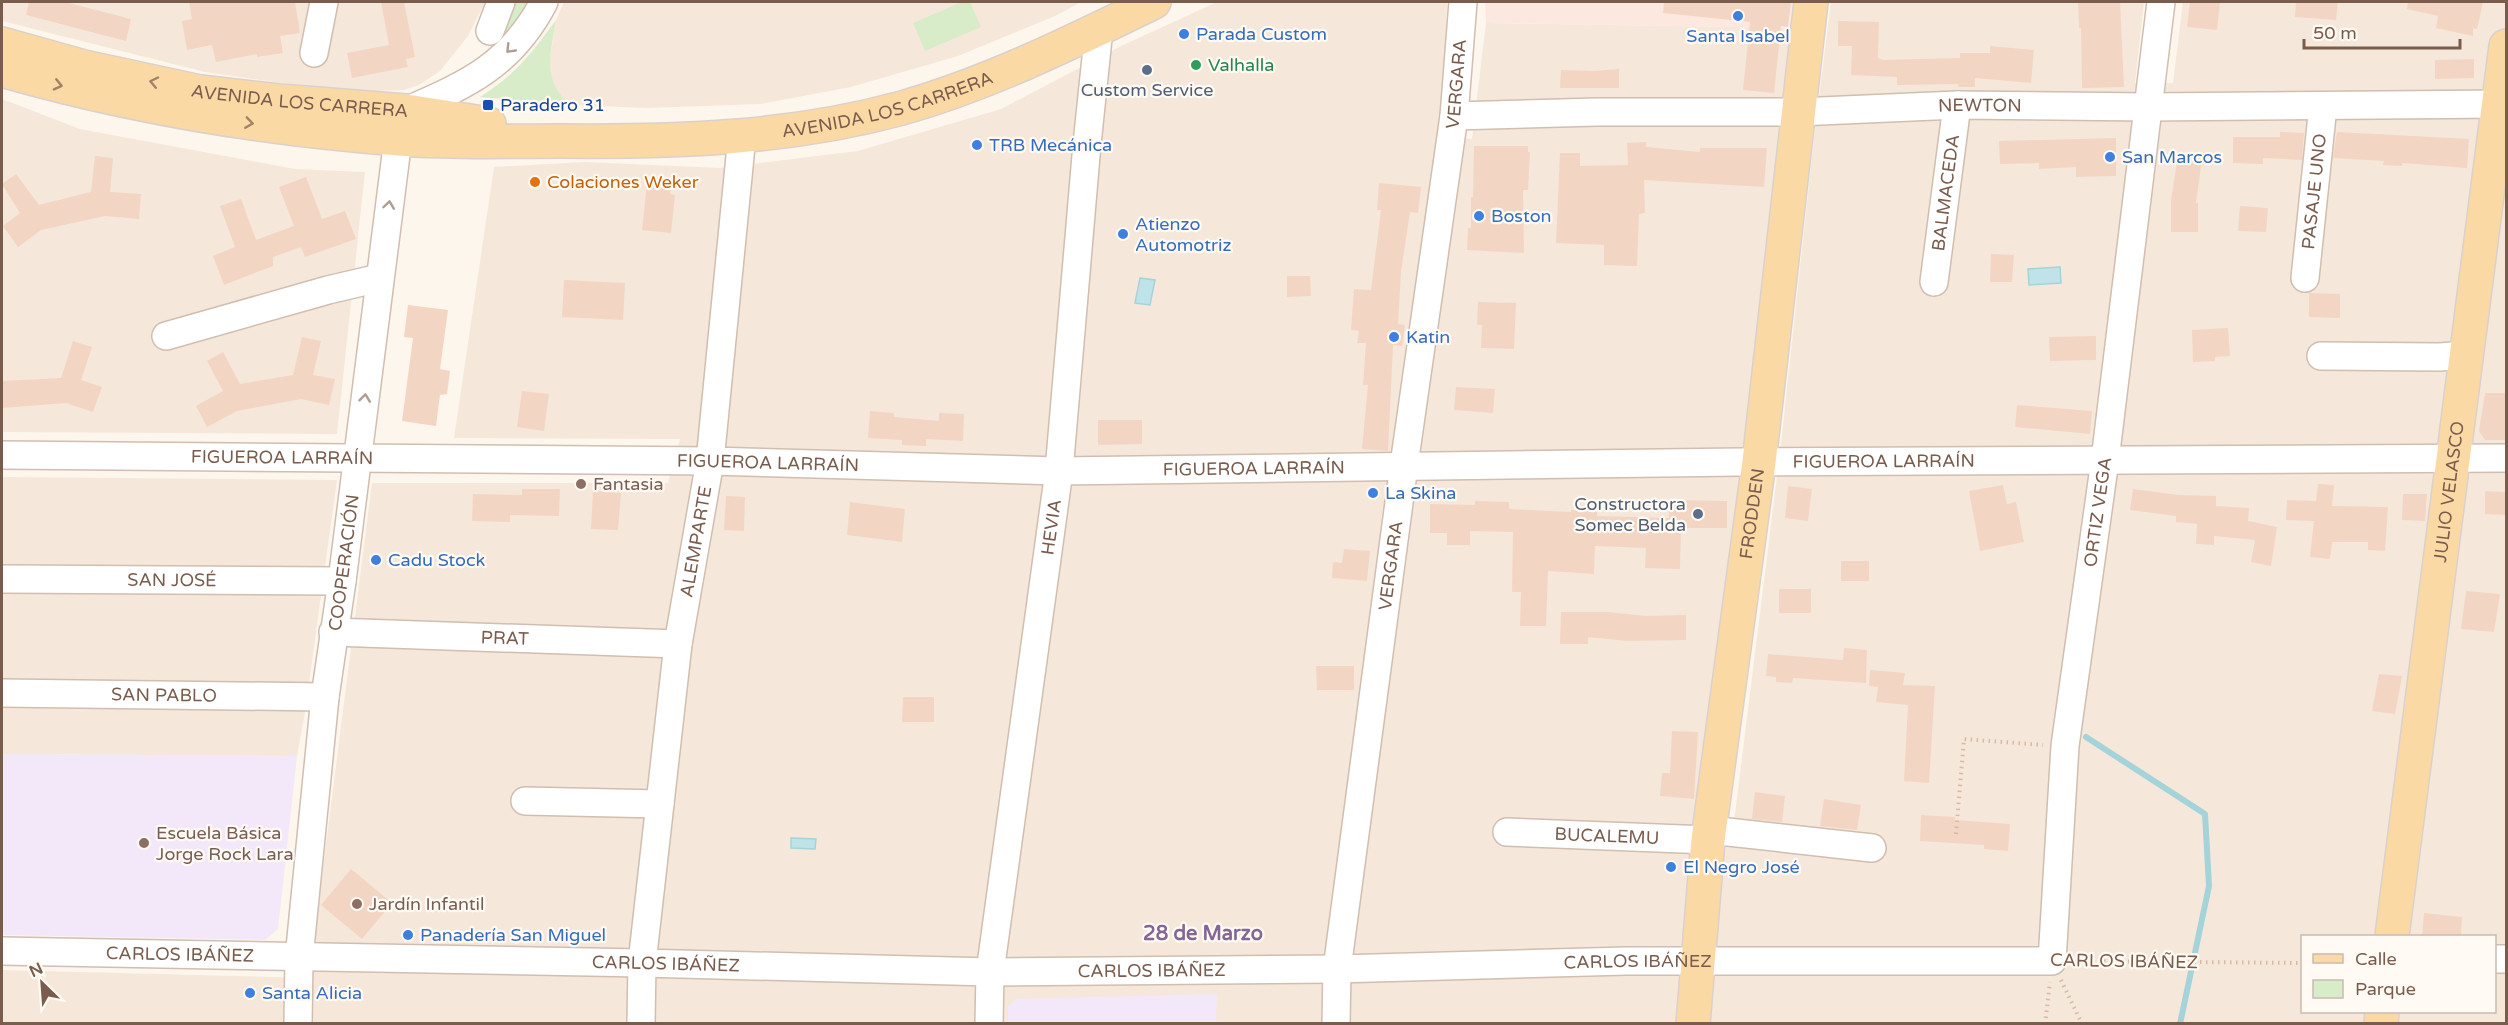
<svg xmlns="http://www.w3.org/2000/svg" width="2508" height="1025" viewBox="0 0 2508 1025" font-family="'Varela Round',sans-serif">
<rect width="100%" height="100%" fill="#fdf6ec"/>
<!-- residential -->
<g fill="#f5e8da" fill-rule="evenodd">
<path d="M2 2H485L468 36 440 71 419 85 404 90 343 92 205 72 2 21Z"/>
<path d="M564 2H1081L1055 16 958 56 851 87 760 104 648 108 571 105 560 96 551 80 550 59 556 20Z"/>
<path d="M1217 2H1447L1441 137 1472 139 1486 23 1794 28 1739 497 1696 829 1734 822 1781 444 1815 128 1831 2H2144L2135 83H2173L2183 2H2506V1023L2 1024V970L309 978 372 483H668L680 439 454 438 494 167 585 162 720 168 858 151 1001 109 1121 46ZM2302 936H2494V1012H2302Z"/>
<path d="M2 99 80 129 295 169 365 172 337 434 2 432Z"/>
<path d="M2 477 337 480 305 712 297 756 2 754Z"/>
</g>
<!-- commercial -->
<path fill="#fde8e0" d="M1485 2H1796L1794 28 1486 23Z"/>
<!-- education -->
<g fill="#f3e8fa">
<path d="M2 754 297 756 278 929 265 940 2 935Z"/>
<path d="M1217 994 1216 1023H1008V1006L1016 999Z"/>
</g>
<!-- green -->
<g fill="#d8ecc9">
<path d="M514 2H527L517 21 504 35Z"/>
<path d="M962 2H970L981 27 925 51 913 23Z"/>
<path d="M556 20C551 53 541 81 571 105L480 97C516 74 531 54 556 20Z"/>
</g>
<!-- water -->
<g fill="#bfe3e8" stroke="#a5d3da" stroke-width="1.5">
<path d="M2060 267 2061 283 2029 285 2028 269Z"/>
<path d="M1140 278 1155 280 1150 305 1135 303Z"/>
<path d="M791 838 816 839 815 849 791 848Z"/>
</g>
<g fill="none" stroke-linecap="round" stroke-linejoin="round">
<!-- stream -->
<path stroke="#a5d3da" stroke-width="6" d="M2086 737 2205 814 2209 886 2180 1024"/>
</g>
<!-- building -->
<g fill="#f3d5c3">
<path d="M29 2H65L131 19 126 41 26 15Z"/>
<path d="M189 2H295L300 33 280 36 283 53 257 57V54L216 62 212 45 187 50 182 21 192 19Z"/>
<path d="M381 2H404L415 57 406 59 408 67 352 78 347 53 389 45Z"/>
<path d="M1664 2H1791L1788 27 1781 26 1774 93 1743 90 1750 22 1663 13Z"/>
<path d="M2078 2H2120L2124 87 2082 88 2081 28H2079Z"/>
<path d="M2190 2H2220L2217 30 2187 27Z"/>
<path d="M2296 2H2338L2336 20 2295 17Z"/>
<path d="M2408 2H2483L2477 29 2473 28V36L2436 28 2438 16 2407 9Z"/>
<path d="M1838 21 1879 22 1878 58 1883 60 1960 58V53H1990V46L2034 50 2031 83 1975 78V87H1958V84L1897 85V77L1851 75 1852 46H1838Z"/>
<path d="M2474 59V78L2435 79V60Z"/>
<path d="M1619 69V88H1560L1561 70 1595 71Z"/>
<path d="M2280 132 2304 133 2302 160 2263 158V164L2233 163V137H2280Z"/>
<path d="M2337 132 2469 139 2467 168 2402 163V166L2383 165 2384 161 2333 158Z"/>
<path d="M2116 138V176L2076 177V167L2039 169V163L2000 164 1999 141Z"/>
<path d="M1646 142V147L1700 152V148H1767L1764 187 1644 180 1645 213 1639 214 1637 266 1604 265V245L1556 243 1560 153H1580V166L1628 165 1627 143Z"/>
<path d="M1474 146H1528V152H1530L1528 190H1523L1524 253 1467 250 1468 228H1471V197H1473Z"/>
<path d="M95 156 113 158 110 192 141 194 139 219 105 216 41 230 18 247 3 226 20 213 2 184 16 174 39 205 91 192Z"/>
<path d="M2178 156 2202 159 2196 203H2198V232H2171V200Z"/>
<path d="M306 177 322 219 345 211 356 239 305 257 301 247 273 257V266L224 285 213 256 235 247 220 206 241 199 256 240 294 226 279 187Z"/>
<path d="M1379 183 1421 187 1418 213 1410 212 1401 272 1398 324 1405 325 1402 346 1393 345 1388 451 1362 449 1368 385H1363L1366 343H1357L1359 331 1351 330 1354 289 1371 290 1381 210H1377Z"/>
<path d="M647 184 671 186 670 194 675 195 671 233 642 230Z"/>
<path d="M2240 206 2268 208 2266 232 2238 231Z"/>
<path d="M1991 254 2014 255 2012 282H1990Z"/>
<path d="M1287 276H1310L1311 296 1287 297Z"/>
<path d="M564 280 625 283 623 320 562 317Z"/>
<path d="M2309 293 2340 294V318L2309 317Z"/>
<path d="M1478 302 1516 303 1514 349 1481 348 1482 325H1477Z"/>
<path d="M408 305 448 310 440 369 450 371 447 394 440 395 436 426 402 421 413 338 404 337Z"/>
<path d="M2228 328 2230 356 2215 357V361L2193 362 2192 330Z"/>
<path d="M2096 336V360L2050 361 2049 337Z"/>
<path d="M302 337 321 341 313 375 335 379 329 405 301 399 237 411 207 427 196 406 223 391 207 361 223 352 240 384 293 375Z"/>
<path d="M73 341 92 347 81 380 102 387 93 412 66 403 2 408V381L61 378Z"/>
<path d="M1456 387 1495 389 1493 413 1454 410Z"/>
<path d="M522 391 549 394 544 431 517 427Z"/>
<path d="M2485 393H2506V440H2485L2479 431Z"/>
<path d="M2017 405 2092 411 2090 434 2015 427Z"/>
<path d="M870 411 894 413V417L939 421V413L964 414 963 441 926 439V446L902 445V440L868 438Z"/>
<path d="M1098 420H1142V444L1098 445Z"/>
<path d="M2318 484 2334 485 2332 506 2388 507 2385 551 2368 550V542H2332L2330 559 2310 557 2314 521 2286 520 2287 500 2316 501Z"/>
<path d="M2003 485 2007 504 2016 502 2024 542 1980 551 1969 491Z"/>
<path d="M1788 486 1812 489 1808 521 1785 518Z"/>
<path d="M522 489H560L559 516 510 515V522L472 521 473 494 522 495Z"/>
<path d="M2133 489 2178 495 2216 496V506L2249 508 2248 521 2277 527 2271 566 2251 562 2255 540 2214 536V545L2196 544 2197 524 2176 522V516L2130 510Z"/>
<path d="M593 491 621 493 618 530 591 529Z"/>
<path d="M2485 491 2506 492V515L2485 514Z"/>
<path d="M2403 494H2427L2425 521 2402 520Z"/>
<path d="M726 496 745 497 744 531 724 530Z"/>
<path d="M1669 500 1727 501V528H1681L1680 569 1645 568 1646 548 1595 546 1594 574 1548 571 1546 626H1520L1521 592H1512L1513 532 1470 531V545H1447V533H1430V504L1475 505V501L1509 502V509L1571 512V510L1597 512V516L1669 518Z"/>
<path d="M850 502 905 509 902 542 847 535Z"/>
<path d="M1344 549 1370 551 1367 581 1332 578 1333 562 1342 563Z"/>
<rect x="1841" y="561" width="28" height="20"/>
<rect x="1779" y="589" width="32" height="24"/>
<path d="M2466 591 2500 594 2494 632 2461 629Z"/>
<path d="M1561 612H1607L1646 616 1686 615V640L1627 641 1588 637V644H1560Z"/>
<path d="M1844 648 1867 650 1866 683 1793 678 1792 683 1776 682V677L1766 676 1768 654 1843 660Z"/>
<path d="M1316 666H1354V690H1317Z"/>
<path d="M1870 670 1905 673 1903 685 1935 686 1929 783 1904 781 1908 705 1876 702 1878 687 1869 686Z"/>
<path d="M2379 674 2402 676 2395 714 2372 711Z"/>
<path d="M903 697H934V722H902Z"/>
<path d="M1672 731 1698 732 1694 799 1660 796 1662 773H1670Z"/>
<path d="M1755 792 1785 796 1782 822 1752 819Z"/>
<path d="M1824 799 1861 805 1857 830 1820 826Z"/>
<path d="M1921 815 1955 817V820L2010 824 2008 851 1984 849V845L1920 841Z"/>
<path d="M351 869 392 903 362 939 321 905Z"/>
<path d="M2424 913 2462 917 2461 936H2422Z"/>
</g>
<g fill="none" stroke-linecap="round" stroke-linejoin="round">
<!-- minor casing -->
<g stroke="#d1beb0" stroke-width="30">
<g id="minor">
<path d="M490 31 501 2"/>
<path d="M314 53 324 2"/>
<path d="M406 111C468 84 511 65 544 2"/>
<path id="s1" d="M1454 116 1597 112H1798L1957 105 2149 107 2506 104"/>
<path id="s2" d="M2305 278 2323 106"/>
<path id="s3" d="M1934 282 1957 105"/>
<path d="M166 336 328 290 379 278"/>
<path d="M2321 356 2439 357 2468 355"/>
<path id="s4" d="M2 455 710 461 1059 471 1740 462 2506 458"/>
<path id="s5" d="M2 579 342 581"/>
<path id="s6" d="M333 632 678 644"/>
<path id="s7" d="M2 693 325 697"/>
<path d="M525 801 660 804"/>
<path d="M1710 830 1872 848"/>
<path id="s8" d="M1507 832 1708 840"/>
<path id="s9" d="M2 951 642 963 990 972 1337 969 1626 961H2052L2065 746 2105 460 2161 2"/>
<path d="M2494 959H2506"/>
<path id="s10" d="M298 1024 299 958 325 697 342 581 398 139 386 122"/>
<path id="s11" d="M641 1024 642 963 678 644 710 461 742 136"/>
<path id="s12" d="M989 1024 990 972 1059 471 1087 144 1099 29"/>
<path id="s13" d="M1336 1024 1337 969 1404 465 1454 116 1463 2"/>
</g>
</g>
<!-- major casing -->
<g stroke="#dad1cd" stroke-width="36">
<g id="major">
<path id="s14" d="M2 44 84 67 200 92 279 101 406 111 489 124"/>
<path id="s15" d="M2 70C131 107 265 129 399 139 453 143 507 141 560 141 677 142 788 139 902 108 990 83 1072 42 1154 2"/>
<path id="s16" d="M2392 936 2506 46"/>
<path id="s17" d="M1693 1024 1708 840 1759 462 1811 2"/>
<path d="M2381 1024 2382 1012"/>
</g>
</g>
<!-- path -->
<g stroke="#d9b8a5" stroke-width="4" stroke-dasharray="1.5 4.5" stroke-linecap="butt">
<path d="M1956 834 1964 739 2043 745"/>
<path d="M2074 961 2302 963"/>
<path d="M2061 980 2082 1024"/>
<path d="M2045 1024 2050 982"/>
</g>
<!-- minor -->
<use href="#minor" stroke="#fff" stroke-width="27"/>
<!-- major -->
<use href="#major" stroke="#fbd9a5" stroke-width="33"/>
</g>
<!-- one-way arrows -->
<defs><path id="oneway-chevron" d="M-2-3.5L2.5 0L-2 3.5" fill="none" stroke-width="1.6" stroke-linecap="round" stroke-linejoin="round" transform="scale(1.5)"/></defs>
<g stroke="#af9d94">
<use href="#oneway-chevron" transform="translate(510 49) rotate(134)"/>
<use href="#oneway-chevron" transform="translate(389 205) rotate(-82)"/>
<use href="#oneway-chevron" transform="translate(365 398) rotate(-83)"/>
</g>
<g stroke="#a18267">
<use href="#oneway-chevron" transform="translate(154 82) rotate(-168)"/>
<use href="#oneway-chevron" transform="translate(58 85) rotate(13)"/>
<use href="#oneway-chevron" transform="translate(249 123) rotate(8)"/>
</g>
<!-- markers -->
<g fill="#3f7fe0" stroke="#fffaf3" stroke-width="2">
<circle cx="1738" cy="16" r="6"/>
<circle cx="1184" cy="34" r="6"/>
<circle cx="977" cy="145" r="6"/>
<circle cx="2110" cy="157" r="6"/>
<circle cx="1479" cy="216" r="6"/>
<circle cx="1123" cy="234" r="6"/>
<circle cx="1394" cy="337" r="6"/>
<circle cx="1373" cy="493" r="6"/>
<circle cx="376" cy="560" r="6"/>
<circle cx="1671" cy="867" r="6"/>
<circle cx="408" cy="935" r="6"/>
<circle cx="250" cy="993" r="6"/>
</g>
<circle fill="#2e9e5b" stroke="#fffaf3" stroke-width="2" cx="1196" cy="65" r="6"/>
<g fill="#5c6f8a" stroke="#fffaf3" stroke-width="2">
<circle cx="1147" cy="70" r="6"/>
<circle cx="1698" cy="514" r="6"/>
</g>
<rect fill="#1a4fb4" stroke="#fffaf3" stroke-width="2" x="482" y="99" width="12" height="12" rx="3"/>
<circle fill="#e8710a" stroke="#fffaf3" stroke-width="2" cx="535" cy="182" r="6"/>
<g fill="#8d6e63" stroke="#fffaf3" stroke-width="2">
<circle cx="581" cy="484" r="6"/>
<circle cx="144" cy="843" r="6"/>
<circle cx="357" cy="904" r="6"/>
</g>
<g text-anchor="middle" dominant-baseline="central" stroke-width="4.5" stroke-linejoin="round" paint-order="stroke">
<!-- shop labels -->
<g font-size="18" fill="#366cbe" stroke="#fffaf3" text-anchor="start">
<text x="1196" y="34">Parada Custom</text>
<text x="1738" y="36" text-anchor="middle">Santa Isabel</text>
<text x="989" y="145">TRB Mecánica</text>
<text x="2122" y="157">San Marcos</text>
<text x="1491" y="216">Boston</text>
<text x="1135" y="224">Atienzo<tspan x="1135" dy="21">Automotriz</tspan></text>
<text x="1406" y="337">Katin</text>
<text x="1385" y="493">La Skina</text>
<text x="388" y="560">Cadu Stock</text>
<text x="1683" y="867">El Negro José</text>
<text x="420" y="935">Panadería San Miguel</text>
<text x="262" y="993">Santa Alicia</text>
</g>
<!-- leisure labels -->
<g font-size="18" fill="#27864d" stroke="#fffaf3" text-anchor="start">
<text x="1208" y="65">Valhalla</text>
</g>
<!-- street labels -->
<g font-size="18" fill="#7a5c4d" stroke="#fffaf3">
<text stroke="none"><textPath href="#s13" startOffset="948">VERGARA</textPath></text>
<text stroke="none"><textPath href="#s14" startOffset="304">AVENIDA LOS CARRERA</textPath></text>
<text stroke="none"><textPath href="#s15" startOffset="896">AVENIDA LOS CARRERA</textPath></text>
<text stroke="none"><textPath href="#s1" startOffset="526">NEWTON</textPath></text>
<text stroke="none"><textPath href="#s2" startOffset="87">PASAJE UNO</textPath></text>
<text stroke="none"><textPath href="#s3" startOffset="90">BALMACEDA</textPath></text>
<text stroke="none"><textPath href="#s4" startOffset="280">FIGUEROA LARRAÍN</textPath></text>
<text stroke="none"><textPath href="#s4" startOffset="1882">FIGUEROA LARRAÍN</textPath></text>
<text stroke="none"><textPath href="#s4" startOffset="766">FIGUEROA LARRAÍN</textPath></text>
<text stroke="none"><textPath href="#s4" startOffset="1252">FIGUEROA LARRAÍN</textPath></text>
<text stroke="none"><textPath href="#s16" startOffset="448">JULIO VELASCO</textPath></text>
<text stroke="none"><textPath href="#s9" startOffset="2502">ORTIZ VEGA</textPath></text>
<text stroke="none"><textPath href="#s17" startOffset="514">FRODDEN</textPath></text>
<text stroke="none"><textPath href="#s12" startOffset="501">HEVIA</textPath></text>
<text stroke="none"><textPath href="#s11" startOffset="486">ALEMPARTE</textPath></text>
<text stroke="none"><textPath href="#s10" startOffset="464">COOPERACIÓN</textPath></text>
<text stroke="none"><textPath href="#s13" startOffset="462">VERGARA</textPath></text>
<text stroke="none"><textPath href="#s5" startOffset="170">SAN JOSÉ</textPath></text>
<text stroke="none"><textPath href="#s6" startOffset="172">PRAT</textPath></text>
<text stroke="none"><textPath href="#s7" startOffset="162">SAN PABLO</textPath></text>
<text stroke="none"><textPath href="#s8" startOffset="100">BUCALEMU</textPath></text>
<text stroke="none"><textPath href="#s9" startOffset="178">CARLOS IBÁÑEZ</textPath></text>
<text transform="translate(2124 961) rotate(1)">CARLOS IBÁÑEZ</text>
<text stroke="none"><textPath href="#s9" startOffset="1636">CARLOS IBÁÑEZ</textPath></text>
<text stroke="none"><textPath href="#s9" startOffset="664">CARLOS IBÁÑEZ</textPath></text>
<text stroke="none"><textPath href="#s9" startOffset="1150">CARLOS IBÁÑEZ</textPath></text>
</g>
<!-- service labels -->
<g font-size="18" fill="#4e5e75" stroke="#fffaf3">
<text x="1147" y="90">Custom Service</text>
<text x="1686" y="504" text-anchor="end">Constructora<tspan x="1686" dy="21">Somec Belda</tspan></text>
</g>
<!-- transit labels -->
<g font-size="18" fill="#164399" stroke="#fffaf3" text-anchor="start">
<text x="500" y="105">Paradero 31</text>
</g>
<!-- food labels -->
<g font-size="18" fill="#c56008" stroke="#fffaf3" text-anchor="start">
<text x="547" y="182">Colaciones Weker</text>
</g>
<!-- education labels -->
<g font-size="18" fill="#785e54" stroke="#fffaf3" text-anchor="start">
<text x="593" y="484">Fantasia</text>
<text x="156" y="833">Escuela Básica<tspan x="156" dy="21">Jorge Rock Lara</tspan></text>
<text x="369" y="904">Jardín Infantil</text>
</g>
<!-- neighbourhood labels -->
<g font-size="20" font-weight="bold" fill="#846695" stroke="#fffaf3">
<text x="1203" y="934">28 de Marzo</text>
</g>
</g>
<!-- border -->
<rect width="2508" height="1025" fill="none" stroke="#7a5c4d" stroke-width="6"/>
<!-- legend -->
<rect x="2301" y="935" width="195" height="78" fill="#fffaf3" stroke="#cabbb1" stroke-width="1.5"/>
<rect x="2313" y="954" width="30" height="9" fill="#fbd9a5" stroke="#cabbb1" stroke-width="1.5"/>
<text x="2355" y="965" font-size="18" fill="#7a5c4d">Calle</text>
<rect x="2313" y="980" width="30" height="18" fill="#d8ecc9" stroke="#cabbb1" stroke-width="1.5"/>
<text x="2355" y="995" font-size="18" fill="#7a5c4d">Parque</text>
<!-- north arrow -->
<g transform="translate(42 983) rotate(335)" stroke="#fffaf3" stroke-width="4.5" paint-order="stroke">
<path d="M0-4.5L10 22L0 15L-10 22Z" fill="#7a5c4d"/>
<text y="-9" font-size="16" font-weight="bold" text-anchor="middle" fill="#7a5c4d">N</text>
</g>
<!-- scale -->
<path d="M2304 39v9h156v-9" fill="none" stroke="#7a5c4d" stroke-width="3"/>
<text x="2313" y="39" font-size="18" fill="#7a5c4d" stroke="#fffaf3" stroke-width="4.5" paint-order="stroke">50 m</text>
</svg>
